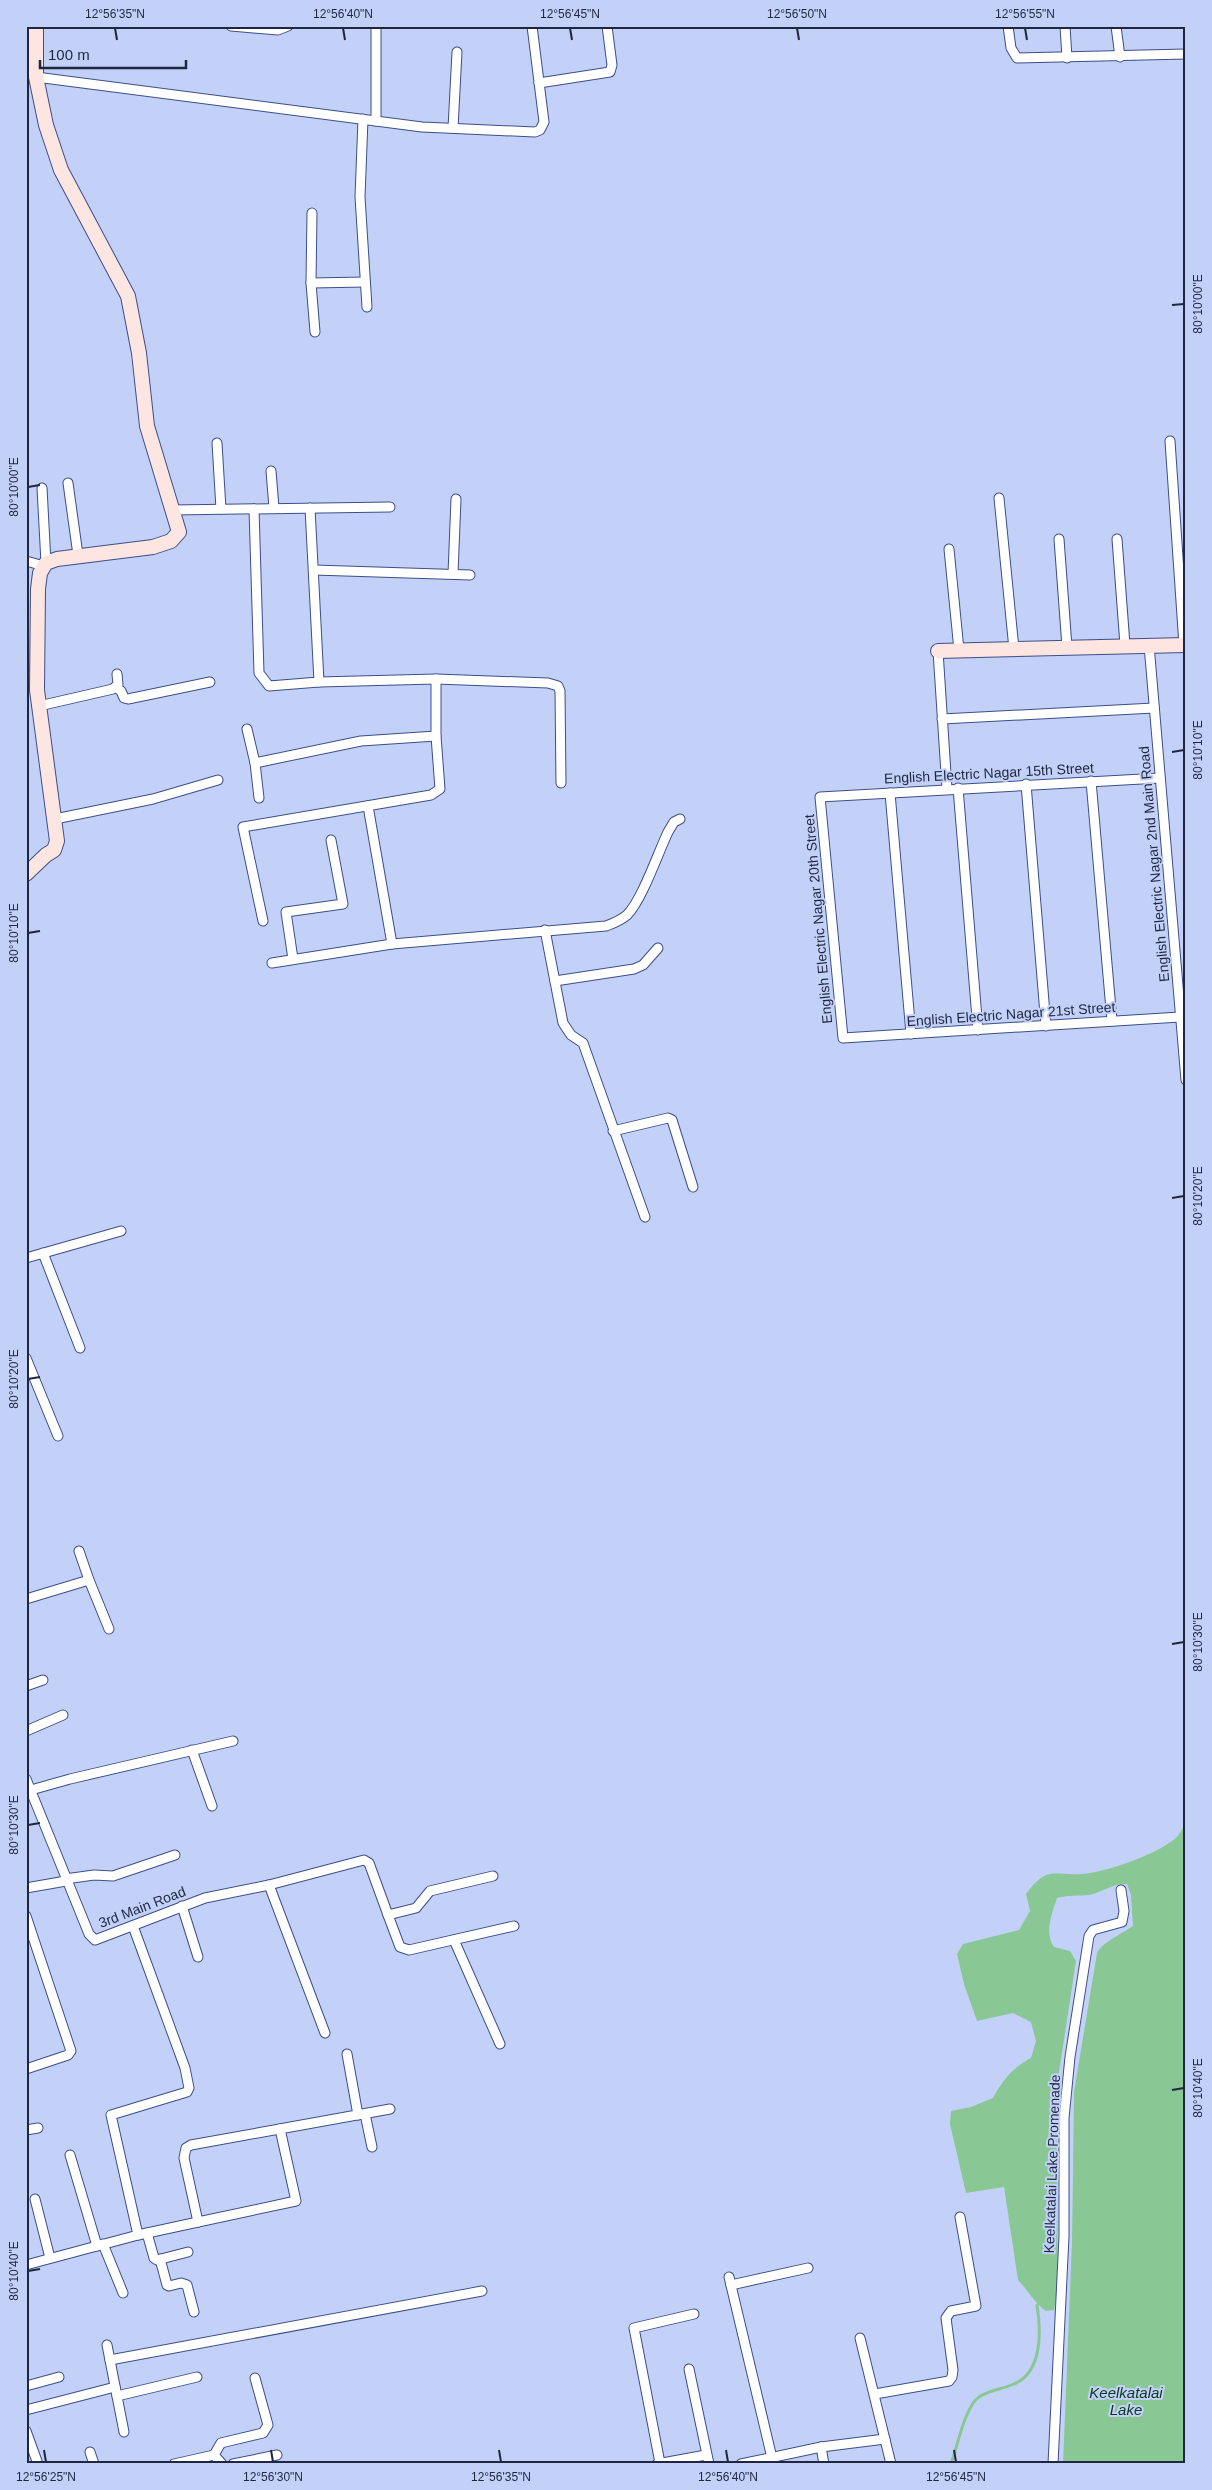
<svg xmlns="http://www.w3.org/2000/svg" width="1212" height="2490" viewBox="0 0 1212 2490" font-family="Helvetica,sans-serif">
<rect width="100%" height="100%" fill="#c3d1f9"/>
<!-- water -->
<path fill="#89c895" d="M1186 1822V2464H1063L1072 2242 1074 2092 1097 1953C1101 1943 1123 1933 1133 1926L1131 1895 1127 1884C1113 1883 1103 1892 1089 1895 1078 1896 1068 1895 1057 1898 1052 1913 1044 1933 1054 1947L1070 1951 1076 1961 1056 2092 1058 2285 1054 2310 1046 2311C1034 2303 1028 2290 1018 2280L1004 2187 966 2193 950 2124 951 2111 971 2107 993 2098C1003 2080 1012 2068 1031 2058L1036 2041 1031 2022 1013 2013 977 2021 964 1984 957 1954 963 1944 1019 1930 1030 1911 1026 1894C1048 1865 1052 1876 1083 1874 1110 1871 1155 1855 1176 1838 1180 1834 1183 1827 1186 1822Z"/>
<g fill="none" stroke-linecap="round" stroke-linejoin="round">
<!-- stream -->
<path stroke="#89c895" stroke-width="3" d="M951 2464C957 2448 965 2406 979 2397 989 2390 1003 2389 1014 2384 1043 2372 1041 2330 1037 2305"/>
<!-- street casing -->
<g stroke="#3d4e87" stroke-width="11">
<g id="street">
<path d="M231 26 278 30 288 26"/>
<path d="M376 26V121"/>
<path d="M1008 26 1011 48 1017 58 1186 54"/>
<path d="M1065 26 1067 58"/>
<path d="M1116 26 1120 57"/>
<path d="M36 77 422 127 535 132 540 130 544 122 532 26"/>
<path d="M539 83 610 72 612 65 607 26"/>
<path d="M363 119 360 197 367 307"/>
<path d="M453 128 457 52"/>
<path d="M312 213 311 283 315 332"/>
<path d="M311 283 365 282"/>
<path d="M1170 441 1184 645"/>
<path d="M217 443 221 509"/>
<path d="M271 471 274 508"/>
<path d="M68 483 78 555"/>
<path d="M42 488 46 563"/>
<path d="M999 498 1014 649"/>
<path d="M254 509 259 673 269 686 319 682 310 508"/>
<path d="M173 510 390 507"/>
<path d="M1059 539 1067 647"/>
<path d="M1117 539 1125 645"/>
<path d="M949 549 959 650"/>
<path d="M26 561 44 566"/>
<path d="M314 570 470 575"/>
<path d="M453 574 456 499"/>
<path d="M1149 645 1186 1080"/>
<path d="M938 651 947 789"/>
<path d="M436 679 548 683 558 686 560 691 561 783"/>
<path d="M115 687 121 691 124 698 128 699 210 682"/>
<path d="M39 706 113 689 118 685 117 674"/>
<path d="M942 719 1154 708"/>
<path d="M247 729 255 763 259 798"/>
<path d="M255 763 361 741 436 736"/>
<path d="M1160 778 820 797 843 1038 1180 1017"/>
<path d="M1091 781 1112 1021"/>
<path d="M1026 784 1046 1026"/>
<path d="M958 788 978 1030"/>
<path d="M890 793 911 1034"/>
<path d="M368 806 392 944"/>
<path d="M55 819 153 799 218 780"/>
<path d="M263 921 243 827 431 795 440 789 436 736V679L319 682"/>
<path d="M545 930 563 1023 571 1035 583 1043 645 1217"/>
<path d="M293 959 286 912 343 904 331 840"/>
<path d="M272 963 392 944 606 926C614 923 620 921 627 915 642 900 658 853 668 832L674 822 680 819"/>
<path d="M555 981 634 969 643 965 658 948"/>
<path d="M613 1131 668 1118 672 1120 693 1187"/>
<path d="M43 1253 80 1348"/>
<path d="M26 1258 121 1231"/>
<path d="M26 1358 58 1436"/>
<path d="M89 1580 109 1629"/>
<path d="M26 1599 89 1580 79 1551"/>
<path d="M26 1686 43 1680"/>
<path d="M26 1731 63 1715"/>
<path d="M192 1750 212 1806"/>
<path d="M26 1779 89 1934 95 1940 205 1898 269 1885 364 1860 369 1863 388 1915 416 1908 430 1891 493 1876"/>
<path d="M31 1790 70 1779 233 1741"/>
<path d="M65 1879 94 1875 113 1876 175 1855"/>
<path d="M269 1885 325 2033"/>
<path d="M26 1888 66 1881"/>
<path d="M182 1906 198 1957"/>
<path d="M388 1915 400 1947 409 1950 514 1926"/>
<path d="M26 1916 71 2051 68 2055 26 2069"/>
<path d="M454 1940 500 2044"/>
<path d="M347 2054 358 2115"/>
<path d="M365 2114 372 2147"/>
<path d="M26 2130 38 2128"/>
<path d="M70 2155 97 2246"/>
<path d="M35 2199 50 2258"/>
<path d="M198 2222 296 2201 280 2129"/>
<path d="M147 2233 154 2258 157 2260 188 2252"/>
<path d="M138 2235 198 2222 184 2158 186 2148 191 2145 390 2109"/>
<path d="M103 2244 123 2293"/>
<path d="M160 2259 167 2285 169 2286 181 2283 187 2285 194 2312"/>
<path d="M26 2265 138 2235 111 2115 187 2092 189 2088 185 2068 133 1926"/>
<path d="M729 2277 772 2458"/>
<path d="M731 2285 808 2268"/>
<path d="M860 2338 891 2464"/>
<path d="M107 2345 124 2432"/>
<path d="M110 2360 482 2291"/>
<path d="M689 2369 709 2464"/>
<path d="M26 2386 59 2377"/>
<path d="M875 2394 949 2381 952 2377 953 2370 946 2318 951 2311 976 2306 960 2217"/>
<path d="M117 2396 197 2377"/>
<path d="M26 2410 115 2387"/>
<path d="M26 2431 38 2464"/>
<path d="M821 2447 824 2464"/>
<path d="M90 2452 94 2464"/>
<path d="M214 2455 222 2464"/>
<path d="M660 2463 634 2328 694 2314"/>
<path d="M174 2464 214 2455 221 2443 263 2433 268 2425 255 2378"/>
<path d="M233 2464 277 2455"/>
<path d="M657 2464 706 2455"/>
<path d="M741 2464 821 2447 885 2439"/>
<path d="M1053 2464 1064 2236V2118L1070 2057 1089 1936 1093 1930 1122 1922 1124 1911 1121 1890"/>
</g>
</g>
<!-- secondary casing -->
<g stroke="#3d4e87" stroke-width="16">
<g id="secondary">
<path d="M938 651 1186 645"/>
<path d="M26 874 46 855 54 850 57 841 37 690 38 589 40 573 46 563 57 559 153 547 171 541 179 532 147 426 139 353 128 296 61 170 46 125 36 77V26"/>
</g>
</g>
<!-- street -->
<use href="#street" stroke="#fff" stroke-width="9"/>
<!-- secondary -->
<use href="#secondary" stroke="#fde5e1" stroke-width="14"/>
</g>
<!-- ticks -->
<path fill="none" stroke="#1f2740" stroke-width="2" d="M115 28 117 40M343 28 345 40M570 28 572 40M797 28 799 40M1025 28 1027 40M1172 305 1184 304M28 487 40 485M1172 752 1184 750M28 933 40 931M1172 1198 1184 1196M28 1379 40 1377M1172 1644 1184 1642M28 1825 40 1823M1172 2090 1184 2088M28 2271 40 2269M44 2450 46 2462M271 2450 273 2462M499 2450 501 2462M726 2450 728 2462M954 2450 956 2462"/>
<g text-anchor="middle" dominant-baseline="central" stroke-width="4" stroke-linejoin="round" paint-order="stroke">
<!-- street labels -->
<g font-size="14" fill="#1f2740" stroke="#c3d1f9">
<text transform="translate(989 773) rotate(-3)">English Electric Nagar 15th Street</text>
<text transform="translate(1154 864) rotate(-95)">English Electric Nagar 2nd Main Road</text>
<text transform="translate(818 919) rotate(-95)">English Electric Nagar 20th Street</text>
<text transform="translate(1011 1014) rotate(-4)">English Electric Nagar 21st Street</text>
<text transform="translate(142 1907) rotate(-21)">3rd Main Road</text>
<text transform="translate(1052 2164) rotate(-88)">Keelkatalai Lake Promenade</text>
</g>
<!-- water labels -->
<g font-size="15" font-style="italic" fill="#093a19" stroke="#c3d1f9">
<text x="1126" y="2392">Keelkatalai<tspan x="1126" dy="17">Lake</tspan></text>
</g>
</g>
<!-- border -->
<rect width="1212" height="2490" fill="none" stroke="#c3d1f9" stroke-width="55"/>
<!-- scale -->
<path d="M40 60v8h146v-8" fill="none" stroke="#1f2740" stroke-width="2.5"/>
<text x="48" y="60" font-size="15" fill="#1f2740" stroke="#c3d1f9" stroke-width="4" paint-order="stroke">100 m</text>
<rect x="28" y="28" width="1156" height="2434" fill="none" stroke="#1f2740" stroke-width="2"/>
<g font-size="12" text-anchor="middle" fill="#1f2740">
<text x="115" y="18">12°56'35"N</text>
<text x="343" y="18">12°56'40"N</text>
<text x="570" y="18">12°56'45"N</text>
<text x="797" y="18">12°56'50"N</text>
<text x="1025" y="18">12°56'55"N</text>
<text transform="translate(1198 304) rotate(-90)" y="4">80°10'00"E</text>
<text transform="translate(14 487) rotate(-90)" y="4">80°10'00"E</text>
<text transform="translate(1198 750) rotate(-90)" y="4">80°10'10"E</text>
<text transform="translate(14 933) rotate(-90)" y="4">80°10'10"E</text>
<text transform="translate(1198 1196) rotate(-90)" y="4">80°10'20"E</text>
<text transform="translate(14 1379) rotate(-90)" y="4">80°10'20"E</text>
<text transform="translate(1198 1642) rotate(-90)" y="4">80°10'30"E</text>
<text transform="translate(14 1825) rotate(-90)" y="4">80°10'30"E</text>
<text transform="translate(1198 2088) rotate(-90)" y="4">80°10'40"E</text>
<text transform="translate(14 2271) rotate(-90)" y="4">80°10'40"E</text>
<text x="46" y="2481">12°56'25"N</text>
<text x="273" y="2481">12°56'30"N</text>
<text x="501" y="2481">12°56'35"N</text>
<text x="728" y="2481">12°56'40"N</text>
<text x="956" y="2481">12°56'45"N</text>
</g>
</svg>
